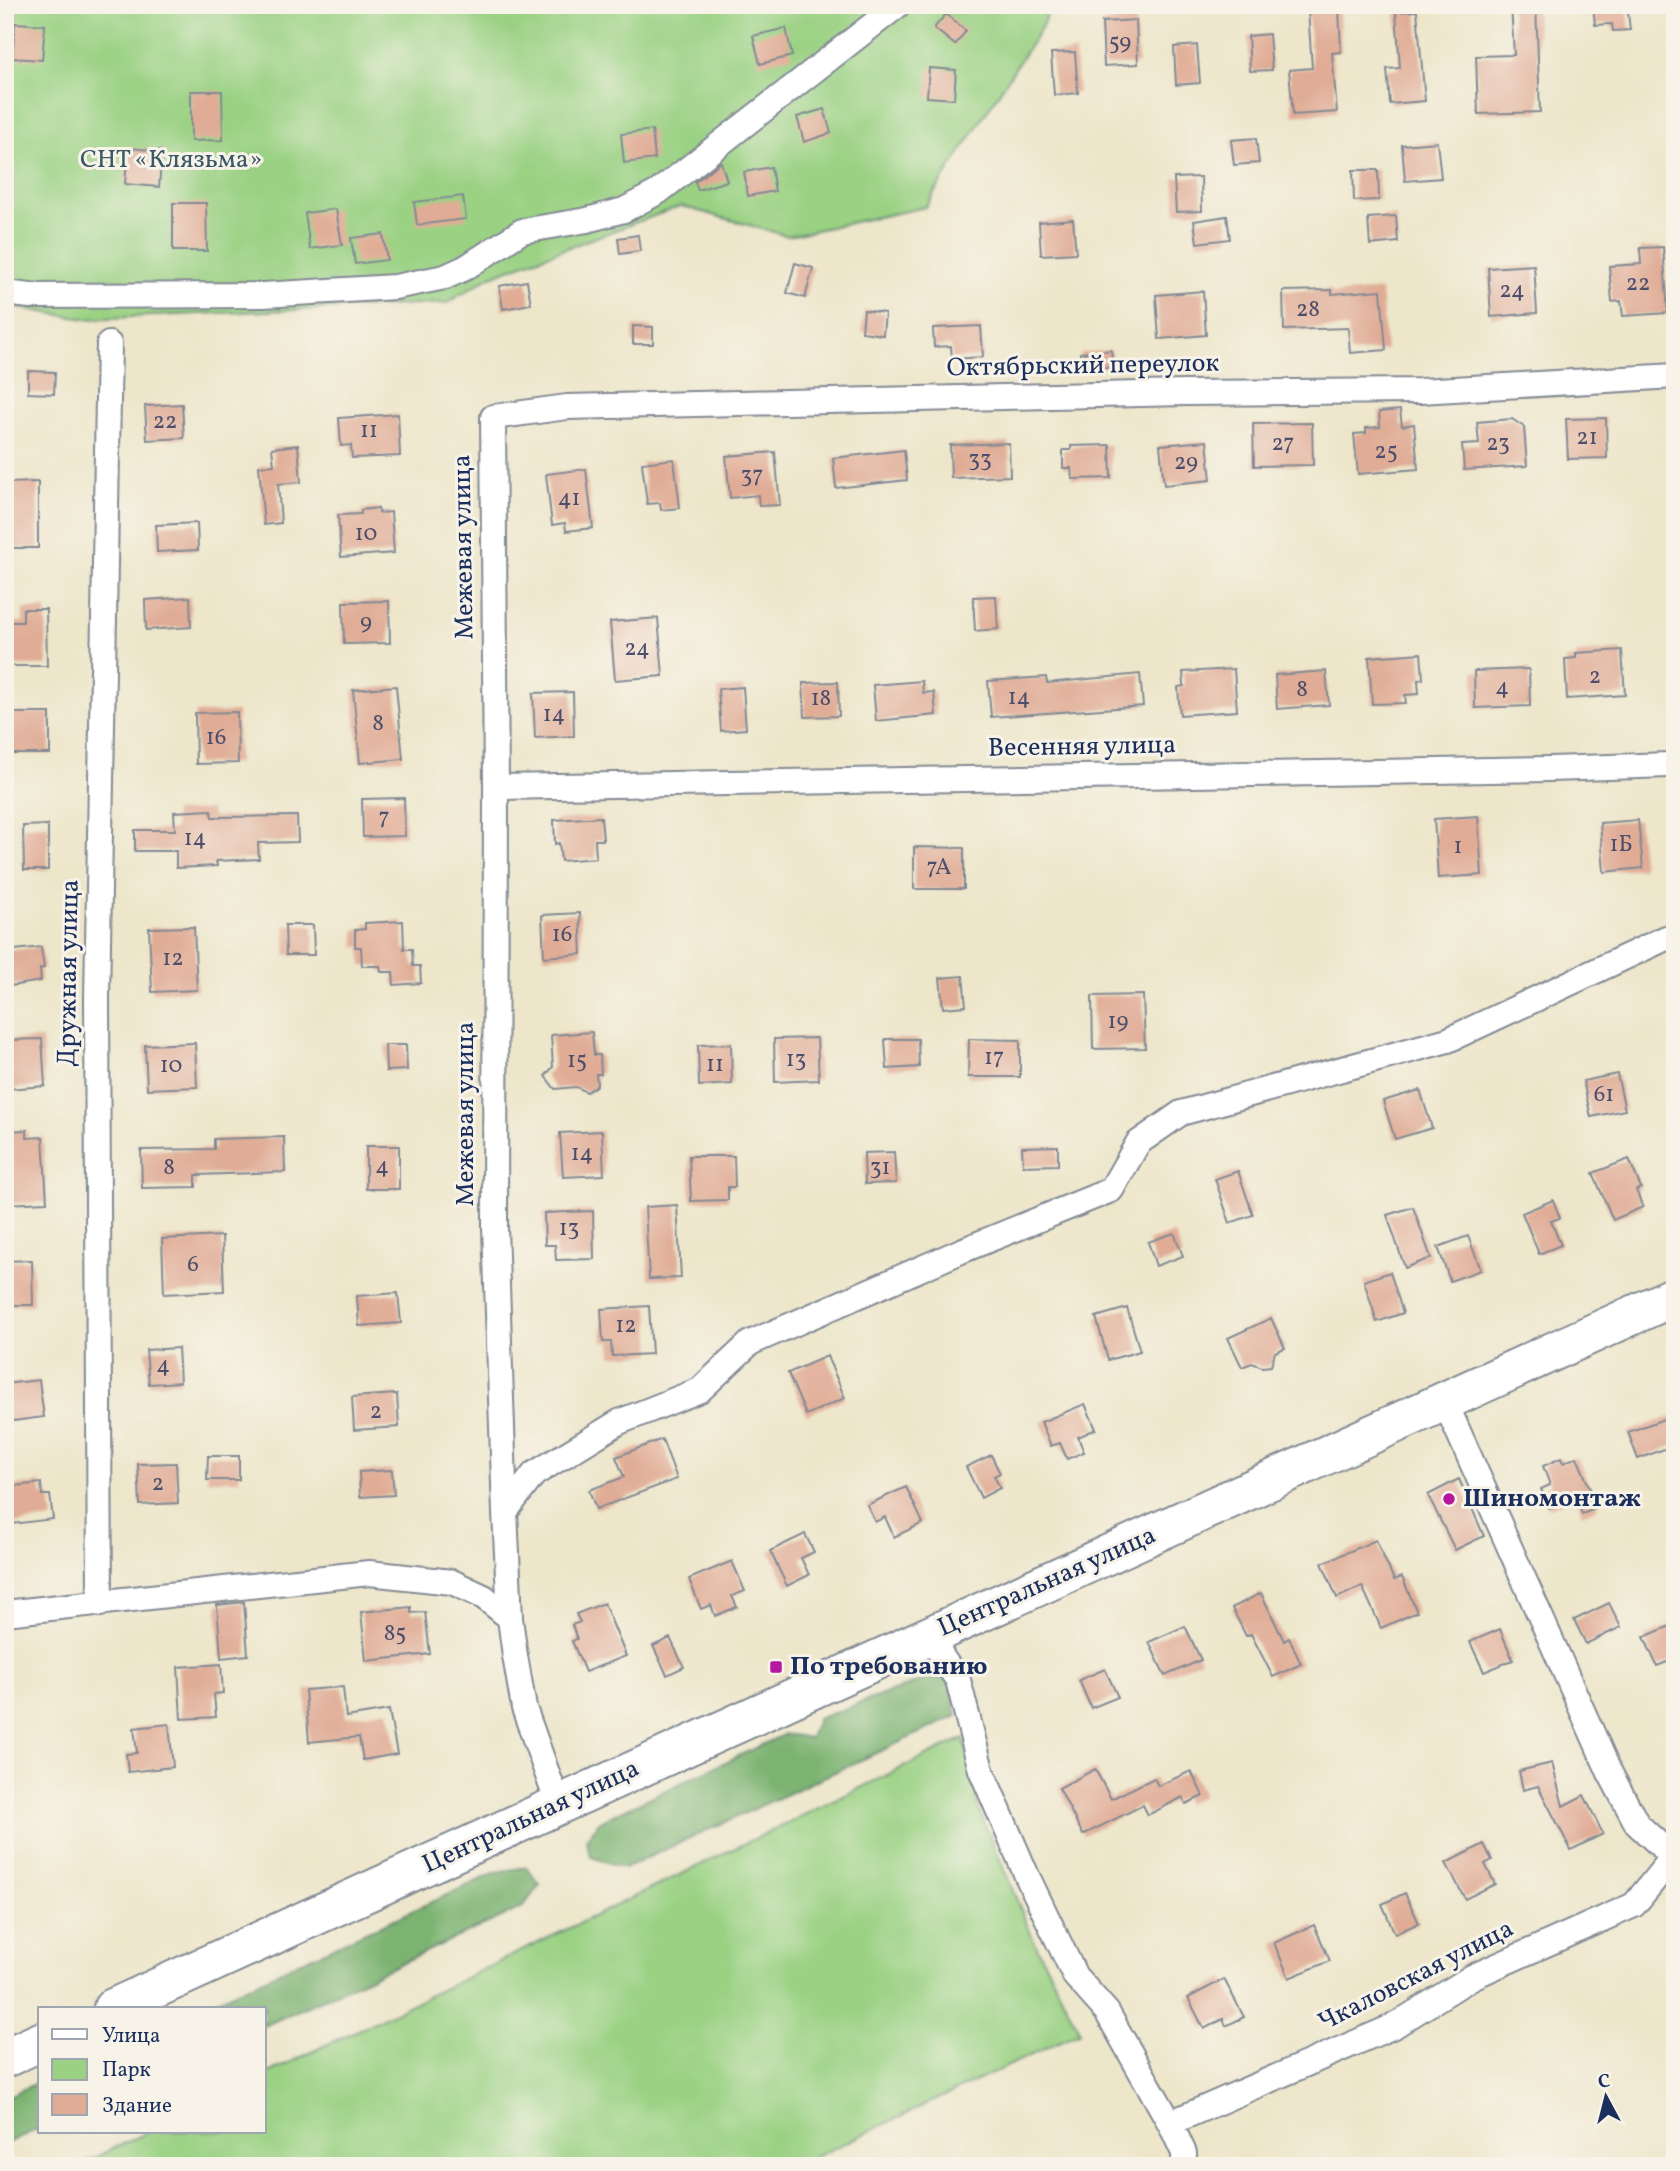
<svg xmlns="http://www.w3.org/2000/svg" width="1680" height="2171" viewBox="0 0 1680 2171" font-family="Vollkorn,serif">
<rect width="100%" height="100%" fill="#f7f3e8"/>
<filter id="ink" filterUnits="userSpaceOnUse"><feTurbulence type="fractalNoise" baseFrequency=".0143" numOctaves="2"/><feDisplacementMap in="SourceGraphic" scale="14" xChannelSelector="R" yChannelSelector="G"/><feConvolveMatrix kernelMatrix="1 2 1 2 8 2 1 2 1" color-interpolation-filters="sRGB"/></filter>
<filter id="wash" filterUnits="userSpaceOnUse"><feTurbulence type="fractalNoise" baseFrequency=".00686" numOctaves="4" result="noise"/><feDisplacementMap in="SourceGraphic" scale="28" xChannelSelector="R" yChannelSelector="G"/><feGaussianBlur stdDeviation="1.57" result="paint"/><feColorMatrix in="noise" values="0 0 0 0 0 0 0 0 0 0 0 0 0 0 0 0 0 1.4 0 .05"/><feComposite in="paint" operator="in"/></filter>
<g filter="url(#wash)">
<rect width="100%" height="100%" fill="#ede6ca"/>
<!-- green -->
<g fill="#9ad183" stroke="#5a8070" stroke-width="2">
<path d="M5 5H1051L1041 28 925 207 788 236 681 206 501 272 489 277 447 303 86 319 5 306Z"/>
<path d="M964 1738 979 1810 1033 1939 1080 2032 796 2166H82L81 2164 150 2131H264V2075Z"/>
</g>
<!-- forest -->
<g fill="#7bb371" stroke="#4b7168" stroke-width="2">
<path d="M929 1678H949L957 1716 625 1868 591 1857 586 1839 600 1821 785 1734 810 1738 817 1719Z"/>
<path d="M526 1867 540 1884 523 1907 264 2026V2008H200L497 1872Z"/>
<path d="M40 2081V2128L5 2144V2098Z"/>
</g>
<g id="blocks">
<!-- building -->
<g fill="#e0ac95">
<path d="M1511 5H1536L1540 112 1478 114 1476 56 1514 55Z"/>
<path d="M1593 5H1627L1630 30 1613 31 1612 24 1595 25Z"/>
<path d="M1339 8 1341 52 1332 53 1337 112 1293 115 1289 70 1312 68 1308 10Z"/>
<path d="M1417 11 1425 101 1390 104 1387 69 1400 68 1396 12Z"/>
<path d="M946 14 966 31 955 45 934 28Z"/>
<path d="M1136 20 1138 64 1104 66 1102 22Z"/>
<path d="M15 23 45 25 42 60 12 58Z"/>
<path d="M786 28 792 56 760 64 753 36Z"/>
<path d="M1269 34 1272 70 1250 71 1248 36Z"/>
<path d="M1197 45 1200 83 1176 85 1174 47Z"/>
<path d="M1075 52 1078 93 1054 95 1051 53Z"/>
<path d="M929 68 956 70 954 99 927 97Z"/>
<path d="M191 91H222L223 140 191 141Z"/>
<path d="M824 109 831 133 804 142 797 117Z"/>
<path d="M652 130 655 159 624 163 621 134Z"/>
<path d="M1256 138 1259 163 1234 165 1231 140Z"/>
<path d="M1437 142 1441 178 1405 181 1402 145Z"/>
<path d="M128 148 162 151 159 187 125 184Z"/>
<path d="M721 162 727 181 698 190 695 182Z"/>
<path d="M771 167 775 191 748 196 744 172Z"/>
<path d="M1353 170H1378L1379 200 1354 201Z"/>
<path d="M1201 177 1202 211 1176 212 1174 178Z"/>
<path d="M463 196 466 219 417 225 414 202Z"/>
<path d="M173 203H206L207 251H173Z"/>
<path d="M336 209 342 245 310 249 305 213Z"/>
<path d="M1227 216 1230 239 1197 243 1194 221Z"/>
<path d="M1396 216 1398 242 1370 245 1368 218Z"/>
<path d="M1073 219 1076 253 1041 255 1039 222Z"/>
<path d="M383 234 387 260 355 264 351 238Z"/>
<path d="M638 235 640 251 620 254 618 238Z"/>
<path d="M1663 247 1668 313 1623 316 1621 301 1612 302 1609 266 1641 264 1640 248Z"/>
<path d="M795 263 813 268 805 298 787 293Z"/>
<path d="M1534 265 1537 313 1491 317 1488 268Z"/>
<path d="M527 281 531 304 503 309 499 286Z"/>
<path d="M1332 290V294L1381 290 1386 350 1350 353 1348 328 1284 330 1283 291Z"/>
<path d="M1203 291 1206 335 1159 339 1156 295Z"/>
<path d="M864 310 885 313 883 335 862 332Z"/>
<path d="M633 326 653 327V344H633Z"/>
<path d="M981 326 983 357 952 359 951 346 934 347 933 328Z"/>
<path d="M1111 350 1113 367 1082 370 1080 353Z"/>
<path d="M28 371 55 372 54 394 28 393Z"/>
<path d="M182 404 184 438 147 440 145 406Z"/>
<path d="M1400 410 1402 426 1414 424 1418 469 1358 474 1354 434 1366 433V428L1380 427 1379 412Z"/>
<path d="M398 414 400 456 352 458 351 445 341 446 339 418Z"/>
<path d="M1606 418 1607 458 1568 459 1566 419Z"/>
<path d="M1512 419 1524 427 1527 466 1464 470 1462 445 1479 444 1477 422Z"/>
<path d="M1312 423 1313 465 1254 466 1253 424Z"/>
<path d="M1207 441 1211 480 1164 485 1160 445Z"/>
<path d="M1009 443 1010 476 951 478 950 445Z"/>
<path d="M298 445 301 482 278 484 281 523 264 525 259 466 274 465 272 448Z"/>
<path d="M1110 445 1111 478 1072 479 1071 468H1063V450H1071V446Z"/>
<path d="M904 450 907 480 836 488 833 458Z"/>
<path d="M775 452 780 505 759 506 758 495 730 498 726 456Z"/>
<path d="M674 459 680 508 661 510 660 503 647 504 642 463Z"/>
<path d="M586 469 593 528 566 531 565 523 552 525 546 474Z"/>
<path d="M38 482V548H5V483Z"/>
<path d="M378 508 379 513 391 512 394 553 341 557 338 515 361 514V510Z"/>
<path d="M197 523 198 550 157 552 156 525Z"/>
<path d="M996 596 998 629 975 631 973 597Z"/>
<path d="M190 597 191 627 146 630 145 600Z"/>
<path d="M389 601 390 643 344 644 343 602Z"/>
<path d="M23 609H46L47 666H5V622H23Z"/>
<path d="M658 618 663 676 615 680 610 622Z"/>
<path d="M1622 650 1625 695 1567 699 1565 659 1576 658V653Z"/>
<path d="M1421 653 1423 679 1418 680 1419 694 1405 695 1406 703 1372 704 1369 657Z"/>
<path d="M1234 669 1237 711 1180 715 1178 687 1184 686 1183 672Z"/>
<path d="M1529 669 1530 706 1475 708 1474 671Z"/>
<path d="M1326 671 1329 705 1277 709 1275 675Z"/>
<path d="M1140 674 1143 706 991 717 988 681 1046 677 1047 683Z"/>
<path d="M922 681 923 693 934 692 936 715 876 721 873 685Z"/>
<path d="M838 682 839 716 805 717 803 683Z"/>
<path d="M396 686 403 759 360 763 353 690Z"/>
<path d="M743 687 746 729 721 731 718 689Z"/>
<path d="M573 692 574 736 535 738 533 693Z"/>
<path d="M237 712 238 763 196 764 195 713Z"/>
<rect x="5" y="713" width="45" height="41"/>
<path d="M404 798 405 836 363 837 362 799Z"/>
<path d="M211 810 212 817 297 816 298 842 258 843 259 859 216 861 217 866 176 868V851H135V830H175L174 812Z"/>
<path d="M1478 816 1482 875 1438 878 1434 819Z"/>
<path d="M601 817 603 840H595L596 858 561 861 559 843 555 844 554 820Z"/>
<path d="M1638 820 1643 868 1604 872 1600 823Z"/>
<path d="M48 825V870H24L23 826Z"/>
<path d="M914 847 964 848V889H914Z"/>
<path d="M580 913 582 954 544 957 542 915Z"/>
<path d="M403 921 404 949H412L413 966H420L421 983 394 985 393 972H381L380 966H362L361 947H355V930L365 929V923Z"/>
<path d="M285 925H313L314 955H286Z"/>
<path d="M194 927 197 990 152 992 149 928Z"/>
<path d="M41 947 44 968 40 969 41 981 10 986 6 951Z"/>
<path d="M963 976 966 1006 943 1008 940 978Z"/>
<path d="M1143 995 1145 1048 1093 1049 1092 996Z"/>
<path d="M592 1032 594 1055H600L601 1074H596L597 1085 587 1092 576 1087 555 1089 545 1076 553 1067 551 1035Z"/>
<path d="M817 1038 819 1080 775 1082 774 1039Z"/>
<path d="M42 1039 45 1086 8 1089 6 1040Z"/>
<path d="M885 1039H918L919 1067 887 1069Z"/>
<path d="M969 1039 1020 1040V1077H968Z"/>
<path d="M195 1043 197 1087 147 1089 145 1045Z"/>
<path d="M731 1044 732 1084 699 1086 698 1045Z"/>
<path d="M385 1045H406L407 1070 386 1071Z"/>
<path d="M1617 1074 1625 1110 1591 1117 1583 1081Z"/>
<path d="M1420 1090 1432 1128 1395 1139 1383 1101Z"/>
<path d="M27 1130V1138L43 1137 47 1202 5 1204V1131Z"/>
<path d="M602 1131 604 1175 563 1177 560 1133Z"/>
<path d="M284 1137 285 1172 196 1175V1187L142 1188 141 1150 214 1149V1139Z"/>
<rect x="366" y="1146" width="33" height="43"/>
<path d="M1058 1146V1165L1023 1166 1022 1147Z"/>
<path d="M894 1152 896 1183 865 1184 864 1153Z"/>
<path d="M689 1156H734L735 1187H728V1200L691 1201Z"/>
<path d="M1629 1159 1641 1188 1636 1190 1643 1207 1613 1220 1593 1173Z"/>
<path d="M1238 1171 1253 1215 1230 1223 1215 1179Z"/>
<path d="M1553 1200 1560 1218 1551 1221 1561 1245 1539 1254 1522 1213Z"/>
<path d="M677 1205 681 1278 649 1279 645 1207Z"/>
<path d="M1413 1207 1431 1258 1405 1268 1387 1215Z"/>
<path d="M593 1211 594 1259 556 1260 555 1245H545L544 1213Z"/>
<path d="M1174 1233 1183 1256 1156 1266 1148 1242Z"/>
<path d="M222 1236 224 1291 164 1294 162 1239Z"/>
<path d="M1468 1236 1481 1270 1450 1281 1438 1247Z"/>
<path d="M32 1260 33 1305H5V1261Z"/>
<path d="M1390 1272 1403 1313 1377 1322 1364 1281Z"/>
<path d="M398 1293 401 1323 359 1326 357 1296Z"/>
<path d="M649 1306 652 1354 612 1356 611 1342H603L601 1309Z"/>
<path d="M1127 1308 1140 1351 1108 1360 1096 1317Z"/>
<path d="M1271 1318 1285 1348 1275 1352 1271 1366 1262 1367 1252 1363 1242 1367 1228 1338Z"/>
<path d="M178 1348 180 1382 149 1384 146 1350Z"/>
<path d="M827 1356 845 1398 806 1415 788 1373Z"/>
<path d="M39 1380 44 1417 5 1422V1384Z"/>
<path d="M397 1394 399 1427 354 1430 352 1397Z"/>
<path d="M1085 1404 1096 1429 1078 1437 1084 1452 1067 1459 1060 1443 1051 1446 1041 1422Z"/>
<path d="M1675 1415V1445L1638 1459 1628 1432Z"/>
<path d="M662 1439 677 1479 596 1509 589 1490 624 1477 616 1457Z"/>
<path d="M991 1455 1000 1473 994 1476 1000 1488 981 1498 966 1467Z"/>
<path d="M208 1456H239V1480H207Z"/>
<path d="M1577 1457 1598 1508 1582 1514 1576 1497 1549 1508 1541 1489 1550 1485 1543 1466 1561 1458 1563 1463Z"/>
<path d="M176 1463 178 1503 140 1505 138 1464Z"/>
<path d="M392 1470 394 1495 360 1497 359 1472Z"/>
<path d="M1459 1479 1484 1536 1455 1550 1428 1495Z"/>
<path d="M41 1483 42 1495H50L53 1519 12 1524 10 1503 5 1504V1487Z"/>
<path d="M906 1487 923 1523 894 1537 885 1517 875 1522 867 1505Z"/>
<path d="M805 1534 814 1552 801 1558 809 1575 787 1586 770 1551Z"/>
<path d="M1376 1540 1394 1580 1402 1577 1417 1612 1381 1628 1362 1586 1337 1598 1322 1563Z"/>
<path d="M732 1561 745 1591 732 1596 737 1607 715 1616 711 1605 701 1609 689 1579Z"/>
<path d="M1261 1593 1284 1641 1289 1638 1301 1664 1273 1677 1251 1634 1246 1636 1232 1608Z"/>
<path d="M244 1602 248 1655 221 1658 217 1605Z"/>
<path d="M604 1603 626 1656 585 1672 572 1641 577 1639 572 1625 580 1622 576 1614Z"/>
<path d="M1609 1603 1621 1627 1586 1644 1574 1620Z"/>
<path d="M411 1607V1613L425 1612 430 1654 366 1661 361 1612Z"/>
<path d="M1675 1624V1659L1657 1666 1644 1637Z"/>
<path d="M1185 1626 1201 1660 1165 1676 1149 1642Z"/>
<path d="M1500 1629 1513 1660 1484 1672 1470 1642Z"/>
<path d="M670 1638 684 1667 667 1675 653 1646Z"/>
<path d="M221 1664 223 1693 214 1694 216 1717 181 1719 178 1667Z"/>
<path d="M1105 1669 1118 1697 1091 1708 1079 1680Z"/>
<path d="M343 1687 346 1717 389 1710 397 1754 363 1760 359 1737 309 1742 305 1690Z"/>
<path d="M169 1724 173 1767 128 1772 126 1754 137 1753 134 1728Z"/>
<path d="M1552 1763 1563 1806 1584 1795 1603 1834 1571 1850 1538 1786 1523 1790 1519 1771Z"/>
<path d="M1095 1769 1111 1799 1154 1778 1158 1786 1191 1771 1203 1796 1186 1804 1183 1797 1148 1815 1143 1805 1083 1835 1059 1788Z"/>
<path d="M1484 1844 1492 1860 1485 1864 1495 1884 1465 1899 1446 1863Z"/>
<path d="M1405 1893 1419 1923 1395 1934 1382 1904Z"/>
<path d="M1314 1925 1330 1961 1289 1978 1274 1943Z"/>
<path d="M1224 1979 1244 2017 1226 2026 1223 2019 1204 2029 1188 1998Z"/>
</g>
</g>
</g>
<g filter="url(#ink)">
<use href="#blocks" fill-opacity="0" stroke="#848a94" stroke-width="2"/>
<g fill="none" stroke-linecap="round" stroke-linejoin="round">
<!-- street casing -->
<g stroke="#848a94" stroke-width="28">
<g id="street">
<path d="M5 293 30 296 263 295 395 287 445 277 465 268 522 231 587 220 624 210 658 192 898 5"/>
<path d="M496 787 1550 769 1669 765"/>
<path d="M1445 1402 1610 1773 1637 1824 1675 1859"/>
<path d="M505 1512 534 1474 619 1422 700 1390 750 1343 961 1251 1111 1190 1138 1143 1181 1113 1448 1040 1666 938"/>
<path d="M100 1604 97 999 109 344"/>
<path d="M5 1613 369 1573 452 1582 484 1597 510 1618"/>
<path d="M932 1634 943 1659 958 1680 981 1770 1027 1876 1075 1976 1107 2012 1170 2123 1184 2153V2166"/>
<path d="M558 1804 524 1708 515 1656 510 1618 505 1512 495 1228 496 787 493 417 567 407 1186 393 1420 391 1675 376"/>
<path d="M1170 2123 1394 2026 1472 1977 1634 1905 1672 1858"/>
</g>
</g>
<!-- primary casing -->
<g stroke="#848a94" stroke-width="42">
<g id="primary">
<path d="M113 2008 1675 1296"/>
<path d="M5 2058 40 2042"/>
</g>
</g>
<!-- street -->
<use href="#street" stroke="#fff" stroke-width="24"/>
<!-- primary -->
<use href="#primary" stroke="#fff" stroke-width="38"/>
</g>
</g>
<!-- markers -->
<g fill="#b5179e" stroke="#f7f3e8" stroke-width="2.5">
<circle cx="1449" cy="1499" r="7"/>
<rect x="769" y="1660" width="14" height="14" rx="3.5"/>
</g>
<g text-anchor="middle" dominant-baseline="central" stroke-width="6" stroke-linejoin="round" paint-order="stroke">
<!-- number labels -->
<g font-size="23" fill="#4c4e6c">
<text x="1120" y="43">59</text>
<text x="1638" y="284">22</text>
<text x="1512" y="291">24</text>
<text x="1308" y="310">28</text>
<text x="165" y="422">22</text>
<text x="369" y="431">11</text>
<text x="1587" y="438">21</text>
<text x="1283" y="444">27</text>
<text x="1498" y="444">23</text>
<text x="1386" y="452">25</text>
<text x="980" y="460">33</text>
<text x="1186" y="463">29</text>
<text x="752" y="476">37</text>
<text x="569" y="499">41</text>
<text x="366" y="534">10</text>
<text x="366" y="623">9</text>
<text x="637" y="649">24</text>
<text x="1595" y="677">2</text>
<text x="1502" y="688">4</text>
<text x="1302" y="690">8</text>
<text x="1019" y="698">14</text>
<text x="821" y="699">18</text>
<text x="554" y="715">14</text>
<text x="378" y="724">8</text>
<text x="216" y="738">16</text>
<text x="384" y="818">7</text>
<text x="195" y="839">14</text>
<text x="1621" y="845">1Б</text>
<text x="1458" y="847">1</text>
<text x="939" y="868">7А</text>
<text x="562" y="935">16</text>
<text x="173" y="959">12</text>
<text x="1118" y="1022">19</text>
<text x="994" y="1058">17</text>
<text x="796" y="1060">13</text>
<text x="577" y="1061">15</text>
<text x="715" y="1065">11</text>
<text x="171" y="1066">10</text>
<text x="1604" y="1095">61</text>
<text x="582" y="1154">14</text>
<text x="382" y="1167">4</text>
<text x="169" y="1168">8</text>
<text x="880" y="1168">31</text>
<text x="569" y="1229">13</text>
<text x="193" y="1265">6</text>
<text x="626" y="1326">12</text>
<text x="163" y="1366">4</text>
<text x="376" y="1412">2</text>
<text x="158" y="1484">2</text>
<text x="395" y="1634">85</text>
</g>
<!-- park labels -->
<g font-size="26" fill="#3b5867" stroke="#f7f3e8">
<text x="171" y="160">СНТ «Клязьма»</text>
</g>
<!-- street labels -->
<g font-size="26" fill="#1b2f5e" stroke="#f7f3e8">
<text transform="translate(1083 366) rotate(-1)">Октябрьский переулок</text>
<text transform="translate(464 547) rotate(-91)">Межевая улица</text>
<text transform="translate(1082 747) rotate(-1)">Весенняя улица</text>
<text transform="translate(69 973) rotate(-89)">Дружная улица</text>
<text transform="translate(466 1114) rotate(-90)">Межевая улица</text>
<text transform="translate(1047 1582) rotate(-24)">Центральная улица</text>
<text transform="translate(531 1817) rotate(-25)">Центральная улица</text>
<text transform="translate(1416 1976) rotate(-27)">Чкаловская улица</text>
</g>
<!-- poi labels -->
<g font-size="26" font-weight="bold" fill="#1b2f5e" stroke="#f7f3e8" text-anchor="start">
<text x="1463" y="1499">Шиномонтаж</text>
<text x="790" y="1667">По требованию</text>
</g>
</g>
<!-- margin -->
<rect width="1680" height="2171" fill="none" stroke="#f7f3e8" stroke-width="28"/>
<!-- legend -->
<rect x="38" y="2007" width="228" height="126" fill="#f7f3e8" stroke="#9fa5b1" stroke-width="2"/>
<rect x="52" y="2029" width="35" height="10" fill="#ffffff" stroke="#9fa5b1" stroke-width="2"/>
<text x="102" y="2042" font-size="21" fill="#1b2f5e">Улица</text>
<rect x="52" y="2059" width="35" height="21" fill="#9ad183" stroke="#9fa5b1" stroke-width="2"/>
<text x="102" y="2076" font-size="21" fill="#1b2f5e">Парк</text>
<rect x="52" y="2094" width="35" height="21" fill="#e0ac95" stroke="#9fa5b1" stroke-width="2"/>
<text x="102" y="2112" font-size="21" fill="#1b2f5e">Здание</text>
<!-- north arrow -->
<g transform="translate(1606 2097) rotate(353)" stroke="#f7f3e8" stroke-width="5" paint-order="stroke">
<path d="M0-5L12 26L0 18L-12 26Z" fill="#1b2f5e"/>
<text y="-10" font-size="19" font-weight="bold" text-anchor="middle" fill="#1b2f5e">С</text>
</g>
</svg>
